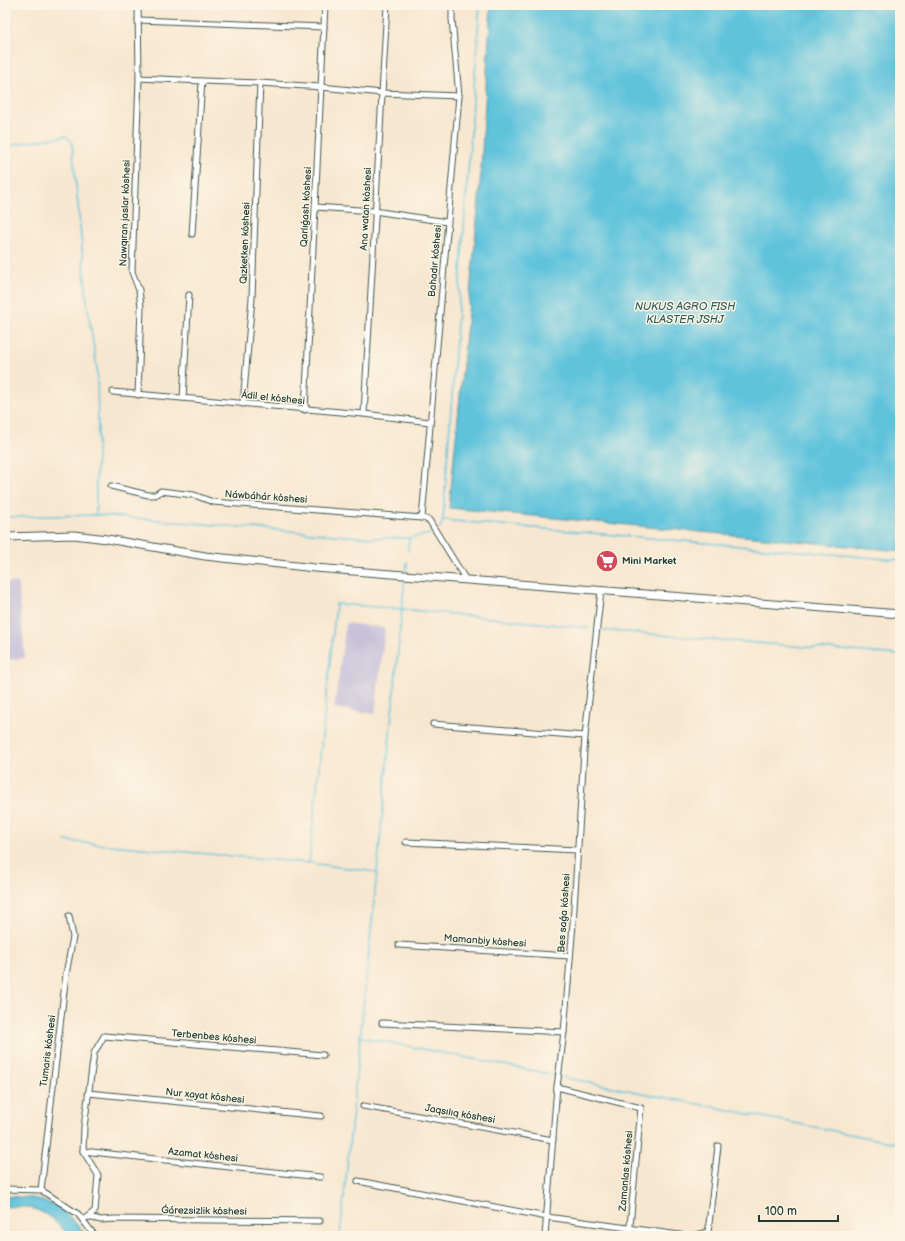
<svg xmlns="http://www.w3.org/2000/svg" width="905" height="1241" viewBox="0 0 905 1241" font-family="'Balsamiq Sans',sans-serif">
<rect width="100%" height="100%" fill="#fcf5e5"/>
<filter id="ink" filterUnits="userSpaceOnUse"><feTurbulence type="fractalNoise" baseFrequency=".025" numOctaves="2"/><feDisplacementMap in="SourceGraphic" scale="8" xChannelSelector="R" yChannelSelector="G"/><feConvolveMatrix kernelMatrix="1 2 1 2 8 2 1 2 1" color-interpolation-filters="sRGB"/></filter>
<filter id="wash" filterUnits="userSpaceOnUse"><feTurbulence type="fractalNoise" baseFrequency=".012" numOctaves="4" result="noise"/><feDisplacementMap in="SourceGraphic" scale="16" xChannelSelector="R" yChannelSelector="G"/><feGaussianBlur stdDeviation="0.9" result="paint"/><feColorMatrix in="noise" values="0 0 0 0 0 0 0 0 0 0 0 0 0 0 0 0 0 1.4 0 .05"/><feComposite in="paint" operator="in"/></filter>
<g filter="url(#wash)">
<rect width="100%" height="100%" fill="#f8e7d0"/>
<!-- industrial -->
<g fill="#c6c0d9">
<path d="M18 582 25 658 5 660V583Z"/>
<path d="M346 623 385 628 375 714 334 708Z"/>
</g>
<!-- water -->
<g fill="#5ec3dc" stroke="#3e8088">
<path d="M491 5H900V551L449 508 479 200Z"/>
<path d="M5 1196 33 1198 61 1207 87 1236H68C66 1232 63 1229 60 1226 43 1209 28 1205 5 1207Z"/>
</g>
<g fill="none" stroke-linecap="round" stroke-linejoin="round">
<!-- stream -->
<g stroke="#5ec3dc" stroke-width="1.5">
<path d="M5 146 66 136 72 142 88 310 97 368 98 430 96 479V515"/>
<path d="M5 517 96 515 373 538H409L408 551"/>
<path d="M443 520 900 560"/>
<path d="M440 528 443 520 480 5"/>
<path d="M409 538 431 534"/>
<path d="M406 573 407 562"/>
<path d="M601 630 900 655"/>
<path d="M65 841 309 863 336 604 402 609 589 628"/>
<path d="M310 863 377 872"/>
<path d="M361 1037 555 1075"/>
<path d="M562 1077 900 1144"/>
<path d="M340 1236 377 872 405 577"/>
</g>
</g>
</g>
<g filter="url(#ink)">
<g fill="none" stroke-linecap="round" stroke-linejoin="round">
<!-- minor casing -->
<g stroke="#40564b" stroke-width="7">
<g id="minor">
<path d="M138 5 139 78 132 272 139 290 141 307 138 395"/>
<path d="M138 20 324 27"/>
<path d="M139 78 202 81 260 83 321 87 382 93 459 96"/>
<path d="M315 207 374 211 447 222"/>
<path d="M192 234 202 81"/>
<path d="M113 392 364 414 430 422"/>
<path d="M183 398 189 295"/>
<path d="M243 404 252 298 260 83"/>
<path d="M305 410 325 5"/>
<path d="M364 414 387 5"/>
<path d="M111 486 148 495H155L161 491 194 495 213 502 422 518 429 520 466 580"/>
<path d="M422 518 459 96 452 19V5"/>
<path d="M433 724 585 736"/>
<path d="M406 842 577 850"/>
<path d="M399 945 570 956"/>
<path d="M382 1023 564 1032"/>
<path d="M557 1087 641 1108 629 1236"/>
<path d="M88 1093 321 1116"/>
<path d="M363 1106 553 1140"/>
<path d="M83 1151 320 1177"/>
<path d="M358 1181 547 1217 687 1236"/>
<path d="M5 1189 41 1190 78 1214 95 1236"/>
<path d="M41 1190 66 974 73 937 69 916"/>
<path d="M88 1217 101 1220 114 1219 320 1221"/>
<path d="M83 1220 95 1211 98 1175 83 1151 84 1127 94 1053 104 1036 323 1055"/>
<path d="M545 1236 557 1087 564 1032 573 924 585 736 601 590"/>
<path d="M693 1236 708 1232 718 1146"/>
</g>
</g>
<!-- secondary casing -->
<g stroke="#40564b" stroke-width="9">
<path id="secondary" d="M5 537 74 535 107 539 205 556 315 568 900 614"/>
</g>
<!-- minor -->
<use href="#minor" stroke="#fff" stroke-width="5"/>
<!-- secondary -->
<use href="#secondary" stroke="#fff" stroke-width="7"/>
</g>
</g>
<!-- icons -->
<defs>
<g id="supermarket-disc" transform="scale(1.15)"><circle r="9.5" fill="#d1495b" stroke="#fcf5e5"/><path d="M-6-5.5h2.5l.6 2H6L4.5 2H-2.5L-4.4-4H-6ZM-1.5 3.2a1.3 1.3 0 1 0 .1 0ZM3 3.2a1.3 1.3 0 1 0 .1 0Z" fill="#fff"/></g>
</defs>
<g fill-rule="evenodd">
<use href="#supermarket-disc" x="607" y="561"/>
</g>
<g text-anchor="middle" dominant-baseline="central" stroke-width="3" stroke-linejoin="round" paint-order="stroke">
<!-- street labels -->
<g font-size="10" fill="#1f3d34" stroke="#fcf5e5">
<text transform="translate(306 207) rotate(-87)">Qarlıǵash kóshesi</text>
<text transform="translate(366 209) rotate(-87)">Ana watan kóshesi</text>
<text transform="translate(125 213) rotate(-88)">Nawqıran jaslar kóshesi</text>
<text transform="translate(245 243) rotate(-88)">Qızketken kóshesi</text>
<text transform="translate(435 261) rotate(-85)">Bahadır kóshesi</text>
<text transform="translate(273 398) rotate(6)">Ádil el kóshesi</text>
<text transform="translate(266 497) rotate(4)">Náwbáhár kóshesi</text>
<text transform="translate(564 913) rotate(-86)">Bes saǵa kóshesi</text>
<text transform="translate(485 941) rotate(4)">Mamanbiy kóshesi</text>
<text transform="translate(214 1037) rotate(5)">Terbenbes kóshesi</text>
<text transform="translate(48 1051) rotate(-83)">Tumaris kóshesi</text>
<text transform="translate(205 1096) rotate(6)">Nur xayat kóshesi</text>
<text transform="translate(460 1114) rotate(10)">Jaqsılıq kóshesi</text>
<text transform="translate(203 1155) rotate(6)">Azamat kóshesi</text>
<text transform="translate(626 1171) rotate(-85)">Zamanlas kóshesi</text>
<text transform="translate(204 1211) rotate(1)">Ǵárezsizlik kóshesi</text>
</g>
<!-- poi labels -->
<g font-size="10" font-weight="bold" fill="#1f3d34" stroke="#fcf5e5" text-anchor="start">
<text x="622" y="561">Mini Market</text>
</g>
<!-- water labels -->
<g font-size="11" font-style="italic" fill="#2f5e5e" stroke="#fcf5e5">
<text x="685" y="306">NUKUS AGRO FISH<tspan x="685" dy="13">KLASTER JSHJ</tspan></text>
</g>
</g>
<!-- margin -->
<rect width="905" height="1241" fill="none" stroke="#fcf5e5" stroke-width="20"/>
<!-- scale -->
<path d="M759 1215v6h79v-6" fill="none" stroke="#1f3d34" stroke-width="2"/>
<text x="765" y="1215" font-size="12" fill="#1f3d34" stroke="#fcf5e5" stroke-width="3" paint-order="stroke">100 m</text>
</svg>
